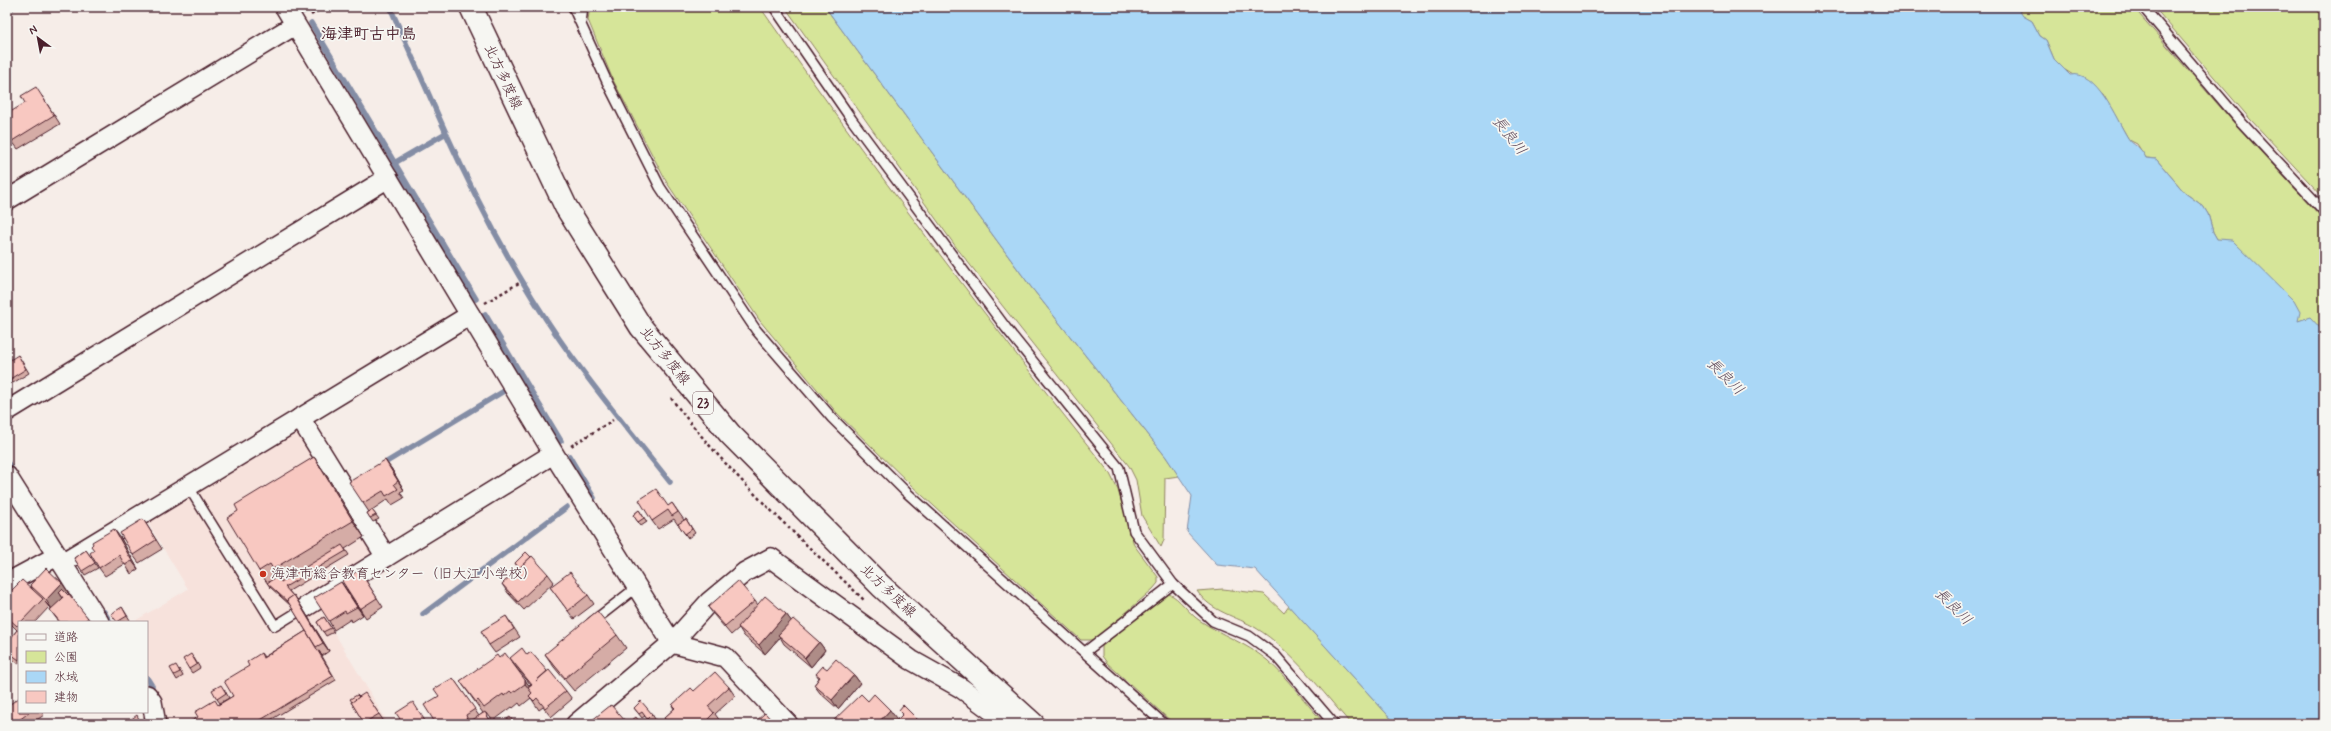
<svg xmlns="http://www.w3.org/2000/svg" width="2331" height="731" viewBox="0 0 2331 731" font-family="Mynerve,'Klee One',sans-serif">
<rect width="100%" height="100%" fill="#f6ede8"/>
<filter id="ink" filterUnits="userSpaceOnUse"><feTurbulence type="fractalNoise" baseFrequency=".025" numOctaves="2"/><feDisplacementMap in="SourceGraphic" scale="8" xChannelSelector="R" yChannelSelector="G"/><feConvolveMatrix kernelMatrix="1 2 1 2 8 2 1 2 1" color-interpolation-filters="sRGB"/></filter>
<g filter="url(#ink)">
<!-- built -->
<path fill="#f7e2dc" d="M292 428 302 429 373 551 371 559 319 607 388 723 163 724 155 687 147 674V622H133L188 589 145 518Z"/>
<!-- green -->
<g fill="#d6e599" stroke="#908262">
<path d="M590 7H760C871 167 988 320 1109 472L1118 490 1134 545 1158 577V583L1153 589 1098 637 1091 640H1081L912 486 837 413 760 321 667 183 613 80 588 20Z"/>
<path d="M785 7H825L1031 287 1166 457 1179 476 1165 478 1164 540 1161 547 1142 516 1136 480 1129 466 956 247Z"/>
<path d="M2017 7H2133L2235 124 2324 220V332L2310 318 2298 321 2217 239 2213 232 2208 214 2203 206 2185 193 2156 159 2146 158 2137 144 2129 140 2103 94 2062 68 2054 59 2046 40 2040 36 2032 21 2022 16Z"/>
<path d="M2154 7H2324V198L2250 119Z"/>
<path d="M1223 589 1264 594 1284 613 1289 606 1396 724H1351C1323 693 1292 650 1256 628 1236 616 1211 612 1197 591Z"/>
<path d="M1169 594C1180 598 1188 613 1199 620 1221 635 1246 643 1267 660 1285 675 1308 706 1325 724H1174L1107 663 1102 656V646L1163 596Z"/>
</g>
<!-- water -->
<path fill="#aad7f6" stroke="#848da5" d="M825 7H2017L2023 16 2032 21 2040 36 2046 40 2054 59 2070 75C2097 69 2116 119 2128 138 2133 146 2141 146 2146 158L2156 159 2185 193 2203 206 2208 214 2213 232 2217 239 2232 240 2294 301 2300 312 2298 321 2310 317 2324 332V724H1396L1255 569 1217 565 1187 532 1192 496 1166 457 1031 287Z"/>
<g fill="none" stroke-linecap="round" stroke-linejoin="round">
<!-- stream -->
<g stroke="#848da5" stroke-width="5.5">
<path d="M302 7 304 11"/>
<path d="M390 7 446 133"/>
<path d="M7 11 13 7"/>
<path d="M311 23 476 299"/>
<path d="M396 162 446 133C478 204 515 275 560 340 594 389 633 435 670 482"/>
<path d="M485 314 561 441"/>
<path d="M569 456 594 498"/>
<path d="M7 462 15 474"/>
<path d="M380 466 504 391"/>
<path d="M104 612 110 622"/>
<path d="M423 614 567 507"/>
<path d="M147 678 152 686"/>
</g>
<!-- service casing -->
<g stroke="#4a1f2b" stroke-width="12">
<g id="service">
<path d="M573 7 608 84 660 187 756 330 832 418 906 492 1164 724"/>
<path d="M774 7 852 120 1006 328 1119 468 1134 531 1173 584 1213 621 1249 636 1275 655 1334 724"/>
<path d="M2143 7 2242 123 2324 211"/>
<path d="M581 23 583 7"/>
<path d="M188 486 275 626 296 613"/>
<path d="M591 623 637 587"/>
<path d="M1085 652 1173 584"/>
</g>
</g>
<!-- minor casing -->
<g stroke="#4a1f2b" stroke-width="22">
<g id="minor">
<path d="M285 7 555 456 672 643 725 657 788 724"/>
<path d="M7 200 295 25"/>
<path d="M7 411 388 178"/>
<path d="M300 418 386 557 553 454"/>
<path d="M7 476 99 622"/>
<path d="M62 563 470 315"/>
<path d="M7 583 57 556"/>
<path d="M304 608 386 557"/>
<path d="M147 695 152 702 156 724"/>
<path d="M576 724 672 643 709 602 745 572 771 558 911 660 961 688 1010 724"/>
</g>
</g>
<!-- primary casing -->
<g stroke="#4a1f2b" stroke-width="25">
<path id="primary" d="M471 7 566 207 641 327 730 434 881 586 1033 724"/>
</g>
<!-- path -->
<g stroke="#4a1f2b" stroke-width="2.5" stroke-dasharray="3 3" stroke-linecap="butt">
<path d="M311 15 324 7"/>
<path d="M485 303 519 283"/>
<path d="M671 398C727 473 798 536 865 601"/>
<path d="M571 446 613 420"/>
</g>
<!-- service -->
<use href="#service" stroke="#f6f6f2" stroke-width="9"/>
<!-- minor -->
<use href="#minor" stroke="#f6f6f2" stroke-width="19"/>
<!-- primary -->
<use href="#primary" stroke="#f6f6f2" stroke-width="22"/>
</g>
<!-- wall -->
<g fill="#d5aca6" stroke="#4a1f2b">
<path d="M42 96 60 124 18 149 12 141Z"/>
<path d="M18 355 29 373 13 383 7 374Z"/>
<path d="M314 457 325 473 364 537 345 549 349 555 289 591 293 596 294 595 300 604 329 651 322 656 319 651 336 680 264 724H187L233 696 249 666 261 653 264 657 306 631 291 606 270 587 259 571 238 511Z"/>
<path d="M391 468 404 490 400 492 404 498 392 505 388 499 369 512 363 503Z"/>
<path d="M672 503 684 520 686 519 695 533 688 538 678 524V525L674 519 658 529 652 521Z"/>
<path d="M372 510 379 519 373 522 367 513Z"/>
<path d="M639 510 647 522 641 526 633 515Z"/>
<path d="M143 519 162 549 139 563 133 555Z"/>
<path d="M120 537 138 569 131 574 125 564 105 576 99 568Z"/>
<path d="M86 550 98 568 85 575 74 558Z"/>
<path d="M515 563 548 574 554 582 524 610 508 593 502 584 519 569Z"/>
<path d="M359 570 383 607 366 618 360 609Z"/>
<path d="M341 582 363 615 352 622 351 619 334 630 329 621Z"/>
<path d="M30 585 68 592 66 594 88 618 92 622H59L50 610 51 608 45 602 49 607 35 622H19V664L9 657 7 654V643L8 641 7 642V636L9 640 17 630 7 620V595L33 590Z"/>
<path d="M550 587 588 595 594 604 574 619Z"/>
<path d="M755 601 758 605 786 614 791 621 819 642 825 650 811 667 784 644 780 637 765 654 744 636 739 628 731 635 714 615 708 607Z"/>
<path d="M122 607 130 620 127 622H117Z"/>
<path d="M506 616 520 637 495 653 489 645Z"/>
<path d="M324 617 334 632 326 636 317 622Z"/>
<path d="M617 635 626 648 574 691 554 667 545 654Z"/>
<path d="M531 652 547 672 566 691 572 699 551 717 543 707 539 710 531 698 521 706 519 703 513 708 512 707 493 721 487 713 486 714 493 724H436L439 696 453 678 479 716 483 713 460 681 499 658 530 686 531 685 515 666 510 658 527 655Z"/>
<path d="M194 658 200 668 192 673 189 669Z"/>
<path d="M179 669 183 676 177 680 174 675Z"/>
<path d="M827 669 854 675 860 683 838 709 820 693 814 685 819 678 816 674Z"/>
<path d="M729 687 735 696 715 714 720 721 717 724H668L664 718 674 709 672 705 694 691Z"/>
<path d="M224 689 229 698 220 703 217 699Z"/>
<path d="M359 697 371 702 385 723 383 724H365L351 702Z"/>
<path d="M634 708 652 714 655 719 650 723 645 716 642 718Z"/>
<path d="M7 711 19 712H41L44 715 31 724H16Z"/>
</g>
<!-- shaded-wall -->
<g fill="#ae8c87" stroke="#4a1f2b">
<path d="M314 457 325 473 364 537 353 521Z"/>
<path d="M385 460 391 468 404 490 398 481Z"/>
<path d="M114 529 120 537 138 569 132 561Z"/>
<path d="M341 582 347 590 363 615 357 607Z"/>
<path d="M62 583 68 592 63 598 59 592 63 598 52 609 46 600Z"/>
<path d="M294 595 300 604 329 651 323 643Z"/>
<path d="M786 614 792 622 778 635 780 637 765 654 759 645Z"/>
<path d="M819 642 825 650 811 667 805 658Z"/>
<path d="M854 675 860 683 838 709 832 700Z"/>
<path d="M525 680 534 692V695L525 684Z"/>
<path d="M890 710 899 722 895 724H877Z"/>
</g>
<!-- building -->
<g fill="#f8c8c1" stroke="#4a1f2b">
<path d="M36 87 54 115 12 141 7 132V114L25 103 21 96Z"/>
<path d="M18 355 26 369 10 379 7 374V362Z"/>
<path d="M314 457 353 521 273 569 270 564 259 571 227 518 238 511 235 505Z"/>
<path d="M385 460 398 481 394 484 398 489 386 496 383 491 363 503 349 482Z"/>
<path d="M656 489 668 506 672 503 678 512 672 516 668 510 652 521 639 500Z"/>
<path d="M372 510 376 515 370 518 367 513Z"/>
<path d="M639 510 644 518 638 522 633 515Z"/>
<path d="M143 519 156 540 133 555 120 533Z"/>
<path d="M686 519 692 529 685 534 678 524Z"/>
<path d="M114 529 132 561 125 565 119 555 99 568 90 553 94 550 91 546 93 544 92 542Z"/>
<path d="M342 545 346 551 285 587 293 596 287 600 289 603 267 583 278 576 281 582Z"/>
<path d="M86 550 95 563 82 571 74 558Z"/>
<path d="M526 552 531 557 519 568 515 563Z"/>
<path d="M532 556 548 574 518 602 502 584Z"/>
<path d="M46 568 62 583 46 600 30 585Z"/>
<path d="M359 570 377 598 360 609 342 581Z"/>
<path d="M570 572 588 595 568 611 550 587Z"/>
<path d="M22 580 43 599 21 622H19V624L17 626 7 617V595Z"/>
<path d="M738 581 755 601 725 626 708 607Z"/>
<path d="M341 582 357 607 346 613 345 611 329 621 314 598Z"/>
<path d="M62 589 68 595 69 594 88 618 83 622H60L50 610 63 598 59 592Z"/>
<path d="M294 595 323 643 316 647 287 600Z"/>
<path d="M765 596 786 614 759 645 738 627Z"/>
<path d="M122 607 127 616 117 622 111 614Z"/>
<path d="M597 611 617 635 565 678 545 654Z"/>
<path d="M506 616 514 629 489 645 481 631Z"/>
<path d="M324 617 331 628 323 632 317 622Z"/>
<path d="M793 619 819 642 805 658 778 635Z"/>
<path d="M17 630 19 631V660L7 651V643Z"/>
<path d="M306 631 333 676 254 724H187L198 717 195 712 215 700 218 705 233 696 224 681 249 666 247 662 261 653 263 658Z"/>
<path d="M522 648 527 655 531 652 547 671 536 681 549 670 566 691 545 708 537 698 534 701 529 696 532 693 528 688 532 685 510 658Z"/>
<path d="M505 653 525 680V684L512 693 510 691 504 696 503 694 484 708 478 700 476 702 460 681 497 655 499 658Z"/>
<path d="M191 654 197 664 189 669 183 659Z"/>
<path d="M836 659 854 675 832 700 814 685 820 677 816 674 823 666 827 669Z"/>
<path d="M176 665 180 672 174 675 170 668Z"/>
<path d="M715 672 729 687 708 706 714 713 709 718 711 721 708 724H669L664 718 675 708 672 705 691 688 694 691Z"/>
<path d="M453 678 475 709 466 715 467 718 457 724H453L452 723 451 724H436L424 705 439 696 434 689Z"/>
<path d="M221 685 226 693 217 699 212 690Z"/>
<path d="M365 693 379 714 364 723 351 702Z"/>
<path d="M861 694 868 701 874 694 890 710 877 724H830Z"/>
<path d="M357 695 359 697 352 702 350 699Z"/>
<path d="M19 698V712H30L15 723 7 711V706Z"/>
<path d="M641 701 652 714 647 719 642 712 639 714 634 708Z"/>
<path d="M413 702 427 724H391L400 719 396 713Z"/>
<path d="M611 705 627 723 626 724H593L591 721Z"/>
<path d="M903 705 922 724H895L894 723 903 714 899 710Z"/>
<path d="M485 712 492 724H470L469 722Z"/>
<path d="M765 713 775 724H753Z"/>
<path d="M137 715 141 724H131L129 721Z"/>
<path d="M510 717 515 724H500Z"/>
<path d="M636 717 641 724H627Z"/>
</g>
</g>
<!-- markers -->
<circle fill="#c8321e" stroke="#f6f6f2" stroke-width="1.5" cx="263" cy="574" r="4"/>
<g text-anchor="middle" dominant-baseline="central" stroke-width="3.5" stroke-linejoin="round" paint-order="stroke">
<!-- shield labels -->
<rect fill="#f6f6f2" stroke="#7e6067" stroke-width="1" x="693" y="392" width="20" height="22" rx="3"/>
<g font-size="13" font-weight="bold" fill="#4a1f2b">
<text x="703" y="403">23</text>
</g>
<!-- street labels -->
<g font-size="14" fill="#4a1f2b" stroke="#f6f6f2">
<text transform="translate(503 77) rotate(65)">北方多度線</text>
<text transform="translate(665 356) rotate(51)">北方多度線</text>
<text transform="translate(888 591) rotate(43)">北方多度線</text>
</g>
<!-- poi labels -->
<g font-size="14" fill="#4a1f2b" stroke="#f6f6f2" text-anchor="start">
<text x="271" y="574">海津市総合教育センター（旧大江小学校）</text>
</g>
<!-- water labels -->
<g font-size="15" font-style="italic" fill="#624d5e" stroke="#f6f6f2">
<text transform="translate(1509 136) rotate(52)">長良川</text>
<text transform="translate(1725 377) rotate(45)">長良川</text>
<text transform="translate(1953 607) rotate(45)">長良川</text>
</g>
<!-- quarter labels -->
<g font-size="16" font-weight="bold" fill="#4a1f2b" stroke="#f6f6f2">
<text x="369" y="34">海津町古中島</text>
</g>
</g>
<!-- margin -->
<rect width="2331" height="731" fill="none" stroke="#f6f6f2" stroke-width="24"/>
<rect x="12" y="12" width="2307" height="707" fill="none" stroke="#4a1f2b" stroke-width="1.5" filter="url(#ink)"/>
<!-- legend -->
<rect x="18" y="621" width="130" height="92" fill="#f6f6f2" stroke="#b1a0a2"/>
<rect x="26" y="634" width="20" height="6" fill="#f6f6f2" stroke="#b1a0a2"/>
<text x="54" y="641" font-size="12" fill="#4a1f2b">道路</text>
<rect x="26" y="651" width="20" height="12" fill="#d6e599" stroke="#b1a0a2"/>
<text x="54" y="661" font-size="12" fill="#4a1f2b">公園</text>
<rect x="26" y="671" width="20" height="12" fill="#aad7f6" stroke="#b1a0a2"/>
<text x="54" y="681" font-size="12" fill="#4a1f2b">水域</text>
<rect x="26" y="691" width="20" height="12" fill="#f8c8c1" stroke="#b1a0a2"/>
<text x="54" y="701" font-size="12" fill="#4a1f2b">建物</text>
<!-- north arrow -->
<g transform="translate(38 38) rotate(328)" stroke="#f6f6f2" stroke-width="3" paint-order="stroke">
<path d="M0-3L7 15L0 10L-7 15Z" fill="#4a1f2b"/>
<text y="-6" font-size="11" font-weight="bold" text-anchor="middle" fill="#4a1f2b">N</text>
</g>
</svg>
